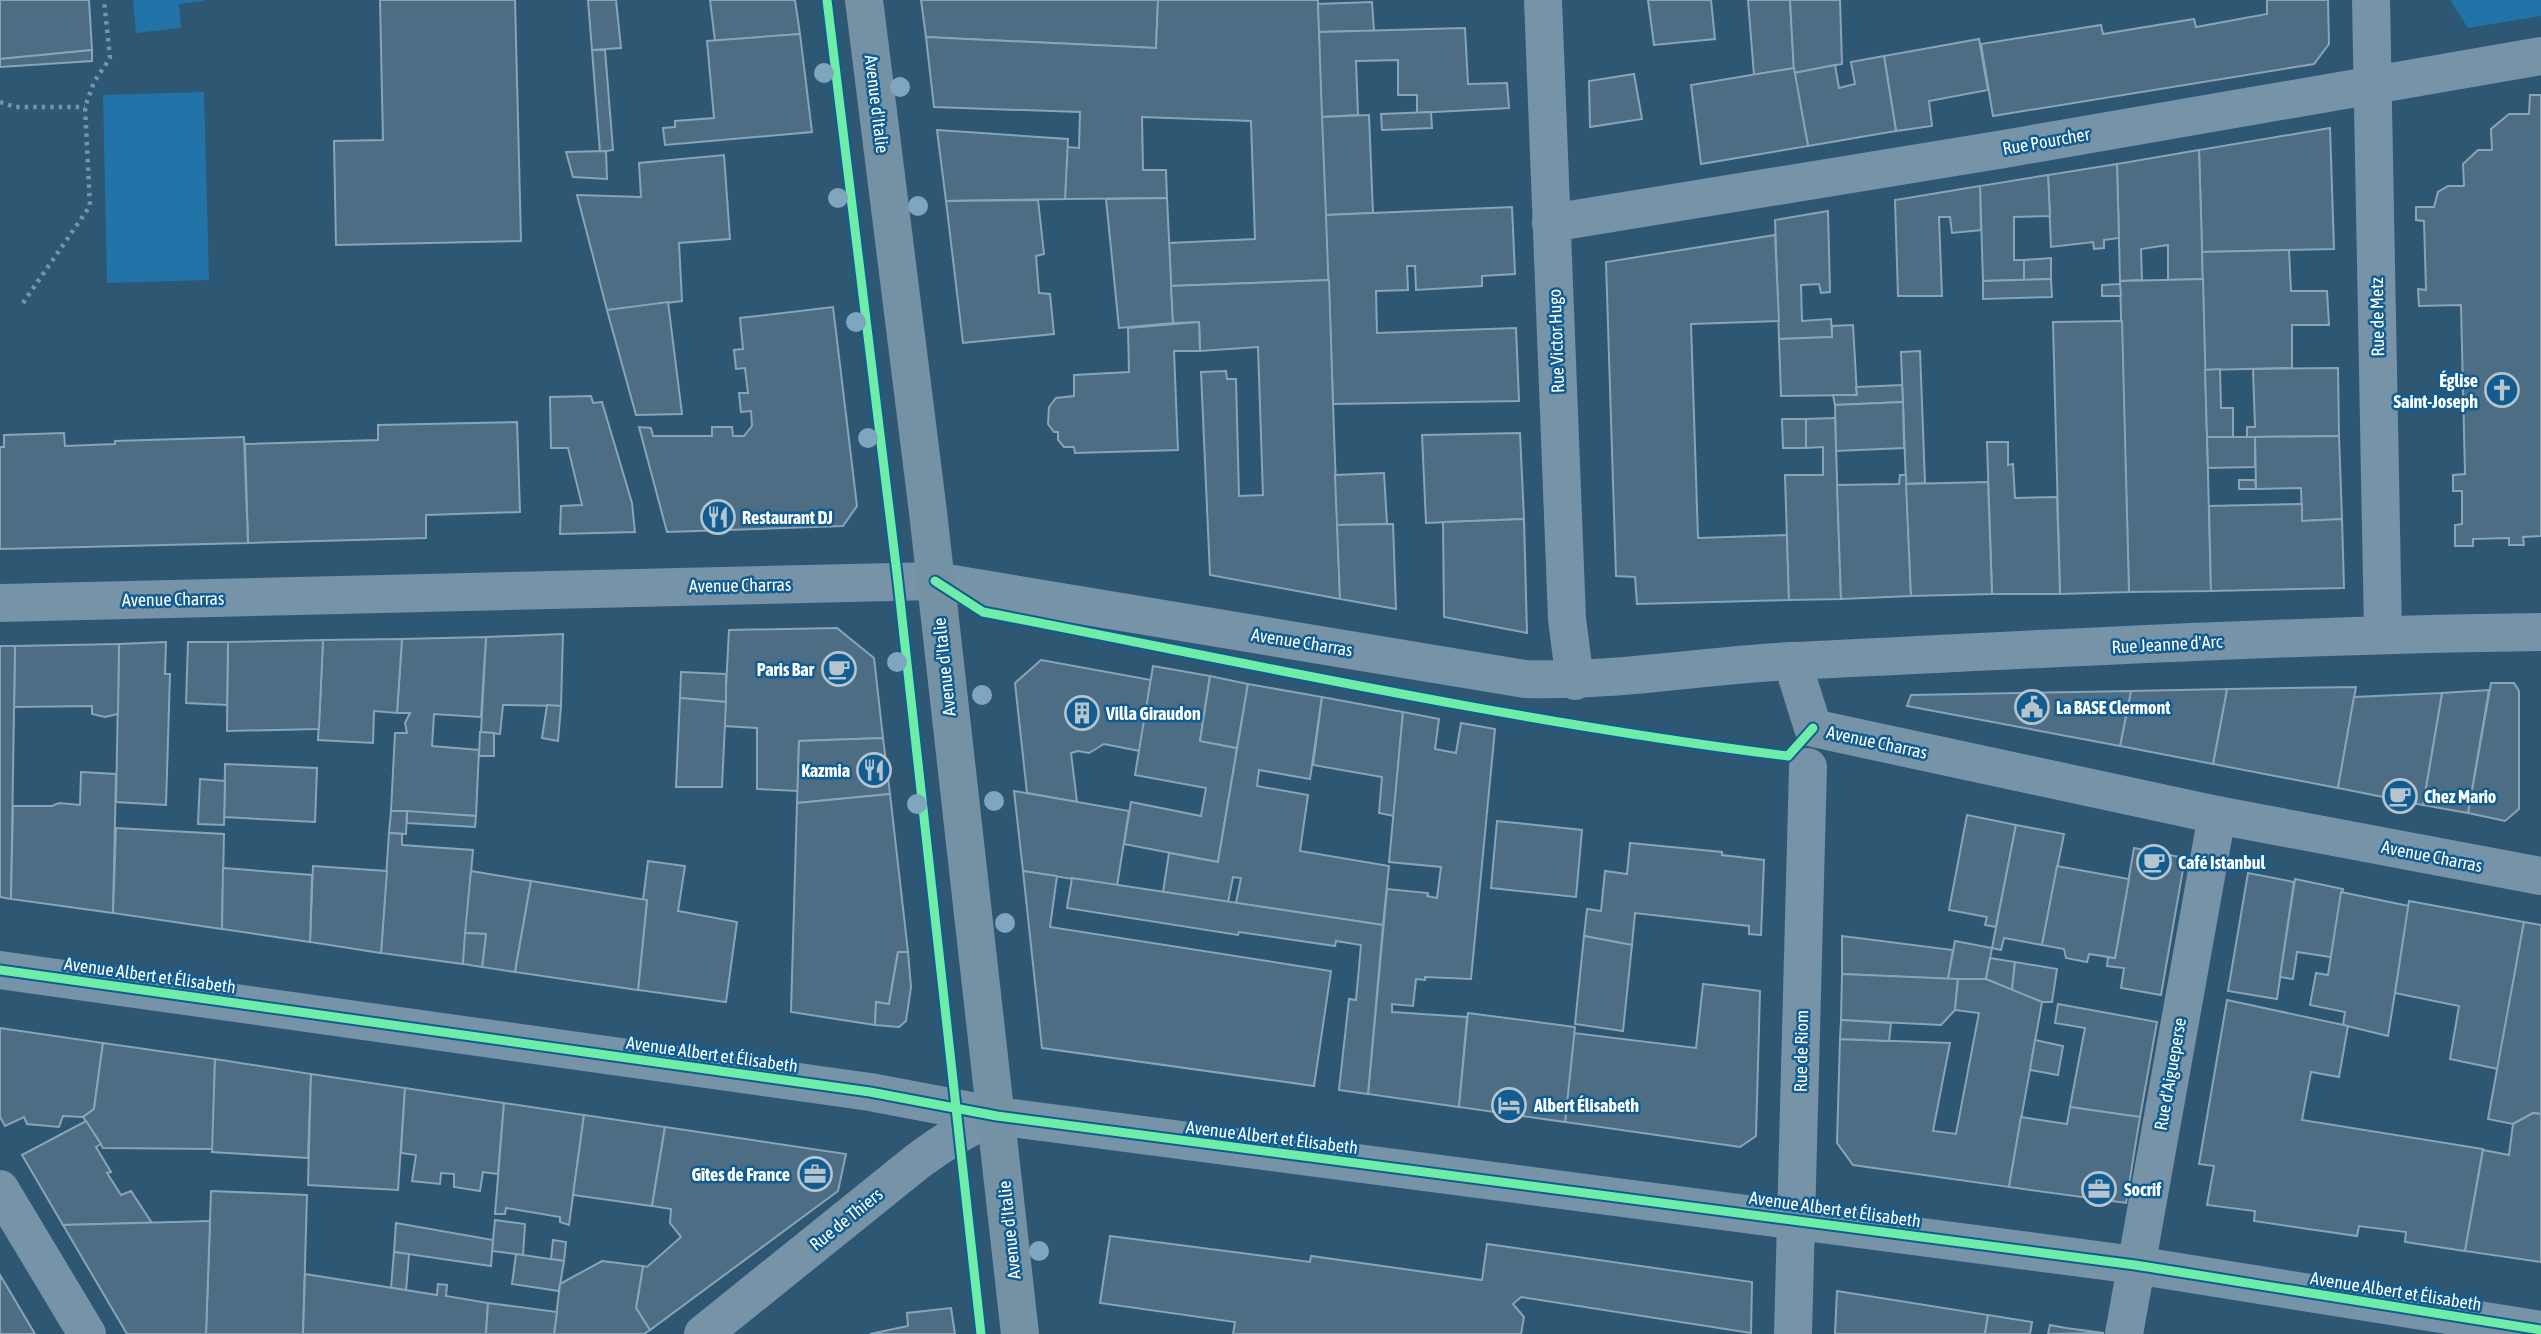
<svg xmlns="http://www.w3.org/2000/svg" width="2541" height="1334" viewBox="0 0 2541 1334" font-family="'Asap Condensed',sans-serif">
<rect width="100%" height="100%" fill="#2e5774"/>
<!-- green -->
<g fill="#2273a7">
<path d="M133 0H203V1L179 4 181 28 136 33Z"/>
<path d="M2450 0H2541V16L2468 28Z"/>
<path d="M204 92 209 280 107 283 103 95Z"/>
</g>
<!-- building -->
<g fill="#4c6d83" stroke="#8ba4b5" stroke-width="2">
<path d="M0 0H89L92 50 0 59Z"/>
<path d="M380 0H515L521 241 336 245 334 141 383 140Z"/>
<path d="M588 0H616L621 48 592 50Z"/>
<path d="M710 0H795L800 34 715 41Z"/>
<path d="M921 0H1158L1156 48 926 37Z"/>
<path d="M1158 0H1318L1329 280 1171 286 1169 243 1255 239 1251 121 1142 117 1143 170H1166L1167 198 1065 199 1067 147 1079 148 1080 112 934 107 926 37 1156 48Z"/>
<path d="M1648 0H1711L1715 39 1654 45Z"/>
<path d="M1748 0H1790L1794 68 1754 75Z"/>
<path d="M1790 0H1840L1842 64 1794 73Z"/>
<path d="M2267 0H2328L2329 44 2314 64 1993 116 1981 44 2101 25 2103 34 2194 19 2196 27 2267 14Z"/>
<path d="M1372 2 1374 31 1319 32 1318 4Z"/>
<path d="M1465 28 1468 84 1507 83 1509 108 1417 113V95H1398V60L1356 61 1358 115 1322 117 1319 32Z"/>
<path d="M800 34 812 132 665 145 663 128 675 127V121L714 118 707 41Z"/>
<path d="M1979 39 1988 90 1929 101 1932 126 1896 131 1884 56Z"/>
<path d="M92 50V61L0 67V59Z"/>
<path d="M592 50H605L613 150 600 152Z"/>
<path d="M1884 56 1896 131 1808 146 1794 73 1835 65 1839 88 1855 84 1851 62Z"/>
<path d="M1794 68 1808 146 1701 164 1691 85Z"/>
<path d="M1634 74 1642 119 1590 127 1589 81Z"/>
<path d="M2530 95H2541V536L2523 537 2524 545H2509V538L2473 539V546H2455V525L2462 524V491H2453V475L2465 474 2461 305 2419 306 2418 289 2426 290 2424 221 2416 220V207H2434L2438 192 2448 186H2464L2463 164 2478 150H2492L2491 129 2509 114H2529Z"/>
<path d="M1431 112 1432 128 1382 130 1381 114Z"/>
<path d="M1369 115 1373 213 1326 215 1322 117Z"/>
<path d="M2330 128 2334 249 2202 252 2199 150Z"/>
<path d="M937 130 1068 139 1065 199 946 201Z"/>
<path d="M2199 150 2203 279 2168 280V245L2141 249 2142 280 2120 281 2117 164Z"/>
<path d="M606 151 607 179 573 177 566 152Z"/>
<path d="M724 155 730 239 679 243 682 301 607 310 577 195 641 197 639 163Z"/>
<path d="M2117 164 2119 238 2104 240V248L2094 249 2093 242 2051 247 2048 175Z"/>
<path d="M2048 175 2050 216 2014 217V260H2024V280L1983 281 1980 186Z"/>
<path d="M1980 186 1981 230 1952 233 1950 217H1939L1942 296H1898L1895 200Z"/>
<path d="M1167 198 1173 323 1119 328 1106 199Z"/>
<path d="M1038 200 1044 254 1036 256 1039 293 1050 294 1054 334 963 343 946 201Z"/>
<path d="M1512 207 1515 274 1482 276V286L1416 290 1415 266H1407L1408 290 1376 291 1377 333 1516 328 1519 401 1333 404 1326 215Z"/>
<path d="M1828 211 1830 292 1821 293 1819 284 1801 285 1802 321 1831 319 1832 337 1779 339 1775 220Z"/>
<path d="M1775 235 1779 321 1691 324 1698 538 1787 535 1789 600 1637 604 1635 577 1616 576 1606 262Z"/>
<path d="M2289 250 2291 291H2327L2329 325H2292V368L2205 370 2202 252Z"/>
<path d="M2051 258V279L2024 280V260Z"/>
<path d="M2051 279 2052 297 1983 299V281Z"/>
<path d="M2203 279 2211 591 2129 592 2120 281Z"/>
<path d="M1329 280 1333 404 1340 599 1210 575 1201 372 1226 371 1227 379H1236L1239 496 1263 495 1258 347 1200 351 1199 322 1173 323 1171 286Z"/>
<path d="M2120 284 2121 296H2102V285Z"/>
<path d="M668 302 682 414 636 415 607 310Z"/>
<path d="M833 307 857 506 843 526 667 532 639 427 651 428 653 436H712V427H732L733 436H744L752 426 751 411 741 412 739 393H748L745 368 736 369 734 350 743 349 740 318Z"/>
<path d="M2122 321 2129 592 2060 594 2053 322Z"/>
<path d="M1199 322 1200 351H1174L1178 450 1075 453 1074 447H1064L1058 440V432H1054L1048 424 1049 407 1056 398 1074 396V375L1129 372 1128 328Z"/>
<path d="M1853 325 1857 395 1781 396 1779 339 1832 337V326Z"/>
<path d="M1920 351 1925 483 1906 484 1901 352Z"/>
<path d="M2338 368 2339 436 2247 437V427H2255L2253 369Z"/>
<path d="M2220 369 2221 408H2233V437H2207L2205 370Z"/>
<path d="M1902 385 1903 402 1835 405 1833 395H1857L1856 387Z"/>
<path d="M591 396 593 403 602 402 632 503 635 532 560 534 561 506 582 505 568 448H551L550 397Z"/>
<path d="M1903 402 1904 448 1836 451 1835 405Z"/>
<path d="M1835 418 1841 599 1789 600 1785 475H1823V447L1806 448V419Z"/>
<path d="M1782 419H1806V448H1783Z"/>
<path d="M517 422 520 512 426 515V538L248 543 245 444 378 440V425Z"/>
<path d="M64 433 65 446 115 444V441L244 437 248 543 0 549V447H4V435Z"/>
<path d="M1520 433 1524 519 1426 523 1422 435Z"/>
<path d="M2339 436 2342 519 2302 521 2301 488 2256 489 2255 437Z"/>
<path d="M2207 437H2255V467L2208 468Z"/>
<path d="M1987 442H2008V465L2013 464 2015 498 2057 497 2060 594H1992Z"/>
<path d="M1384 473 1387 524 1337 525 1335 475Z"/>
<path d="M1900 475H1906L1911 596 1841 599 1837 485 1899 484Z"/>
<path d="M2239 480H2255L2256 489H2239Z"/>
<path d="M1988 482 1992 594 1911 596 1906 484Z"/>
<path d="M2302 504V521L2342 519 2344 588 2211 591 2209 506Z"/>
<path d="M1524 519 1527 633 1444 617 1443 522Z"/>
<path d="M1393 524 1396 609 1340 599 1337 525Z"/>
<path d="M837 628 874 658 883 738 799 741 798 791 757 789V728L724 726 729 630Z"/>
<path d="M563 634 561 706 503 705 500 734 481 732 486 637Z"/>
<path d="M486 637 481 717 434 714 432 746 479 750 476 816 391 811 395 733H407L405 723 410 713H397L402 639Z"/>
<path d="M402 639 397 713 374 711 373 743 318 740 323 640Z"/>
<path d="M323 640 319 729 227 731 228 642Z"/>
<path d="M166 642 165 674H170L166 805 116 802 119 644Z"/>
<path d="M188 642H228L227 705 186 703Z"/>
<path d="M119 644 118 714 105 717 92 714V706L14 707 15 646Z"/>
<path d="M0 646H15L11 899 0 897Z"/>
<path d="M1041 660 1151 680 1140 751 1104 744 1089 753 1078 751 1071 753 1077 802 1027 793 1015 683Z"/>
<path d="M1153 666 1210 676 1200 741 1237 748 1218 862 1124 844 1131 802 1201 816 1206 788 1135 775Z"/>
<path d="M681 672 726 674V702L680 698Z"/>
<path d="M1210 676 1248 684 1237 748 1200 741Z"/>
<path d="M2491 683H2514L2519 691V809L2505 821 2468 813Z"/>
<path d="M1248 684 1322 697 1310 779 1259 770 1257 786 1308 795 1300 851 1389 866 1383 925 1236 903 1241 878 1233 877 1228 902 1163 892 1169 853 1218 862Z"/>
<path d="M2356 687 2338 788 2213 764 2227 689Z"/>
<path d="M2227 689 2213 764 2120 746 2131 691Z"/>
<path d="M2489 690 2468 813 2423 805 2442 693Z"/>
<path d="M2131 691 2120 746 1907 706 1911 695Z"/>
<path d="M2442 693 2423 805 2338 788 2354 697Z"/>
<path d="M1322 697 1403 712 1394 816 1379 813 1382 777 1313 765Z"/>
<path d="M680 698 726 702 722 787H676Z"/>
<path d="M547 705 561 706 558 741 542 738Z"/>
<path d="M1403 712 1439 719 1435 749 1456 753 1461 723 1495 729 1471 979 1425 977V980L1416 979 1413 1006 1392 1004V1012L1467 1017 1459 1107 1368 1094 1387 889 1428 893 1427 896 1437 898 1441 867 1389 862Z"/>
<path d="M480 732 494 733V756H479Z"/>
<path d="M883 738 890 794 797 803 799 741Z"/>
<path d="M225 764 317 768 315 822 224 817Z"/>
<path d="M81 772 116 774 113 913 11 899 13 806H52L59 803 80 805Z"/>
<path d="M200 779 225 781 224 825 198 824Z"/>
<path d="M1014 791 1129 811 1117 886 1023 871Z"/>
<path d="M890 794 908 952H898L889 1004 876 1002 875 1025 791 1012 797 803Z"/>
<path d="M391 811H407L406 834 389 833Z"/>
<path d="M407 811 476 816 475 827 407 823Z"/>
<path d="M1967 815 2016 825 1996 927 1985 925 1987 917 1949 910Z"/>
<path d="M1497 821 1582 830 1576 897 1491 888Z"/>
<path d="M2016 825 2064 834 2042 945 2004 938 2001 950 1992 948Z"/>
<path d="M116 828 224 834 222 929 113 913Z"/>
<path d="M389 833 402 834V845L473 850 463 964 381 953Z"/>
<path d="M1630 843 1722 852V855L1764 860 1761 935 1749 934V926L1635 913 1632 945 1584 936 1587 909 1601 911 1605 871 1627 874Z"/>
<path d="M2134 848 2185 858 2161 995 2121 988 2124 968 2107 966 2108 957 2115 958Z"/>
<path d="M648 861 685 866 678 911 737 922 726 1002 638 990 647 900H643Z"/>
<path d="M313 866 387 871 381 953 310 942Z"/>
<path d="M2057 866 2129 879 2115 958 2089 954 2087 962 2066 958 2064 949 2042 945Z"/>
<path d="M223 868 312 875 310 942 222 929Z"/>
<path d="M471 871 531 881 515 972 482 967 486 934 465 933Z"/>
<path d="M1023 871 1057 876 1050 927 1331 971 1314 1086 1042 1048Z"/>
<path d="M2248 873 2294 882 2277 999 2228 991Z"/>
<path d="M1072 878 1383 925 1368 1094 1339 1090 1349 999 1356 1000 1361 945 1336 941 1335 946 1239 932 1238 935 1067 908Z"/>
<path d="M2295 879 2343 889 2331 957 2297 952 2293 979 2280 977Z"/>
<path d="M531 881 647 900 638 990 515 972Z"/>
<path d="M2341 892 2409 906 2388 1036 2343 1025 2345 1012 2310 1005 2316 973 2328 975Z"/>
<path d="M2409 901 2524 922 2498 1069 2450 1059 2459 1006 2395 993Z"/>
<path d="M2524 922 2541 925V1114L2533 1113 2513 1124 2488 1119Z"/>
<path d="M465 933 486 934 482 967 463 964Z"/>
<path d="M1584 936 1632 945 1623 1031 1575 1024Z"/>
<path d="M1842 936 1953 950 1948 979 1842 974Z"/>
<path d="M1955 941 1992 948 1986 979H1948Z"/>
<path d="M898 952H908L911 987 906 1021 899 1027 875 1025 876 1002 889 1004Z"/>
<path d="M1990 958 2015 962 2012 990 1986 979Z"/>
<path d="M2015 962 2057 969 2052 1002H2042L2012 990Z"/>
<path d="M1842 974 1958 979 1955 1010 1941 1025 1841 1020Z"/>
<path d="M1958 979H1986L2042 1002 2009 1187 1853 1165 1837 1143 1840 1039 1950 1043 1933 1131 1956 1134 1979 1013 1955 1010Z"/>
<path d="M1703 984 1760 991 1756 1136 1740 1147 1565 1122 1574 1033 1696 1048Z"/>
<path d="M2227 1000 2348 1026 2339 1077 2311 1072 2302 1120 2483 1149 2465 1251 2405 1242 2406 1232 2359 1226 2357 1236 2254 1221 2255 1211 2207 1205 2214 1166 2199 1164Z"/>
<path d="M2058 1004 2157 1022 2140 1117 2070 1107 2085 1028 2055 1023Z"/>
<path d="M1468 1013 1575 1027 1565 1122 1459 1107Z"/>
<path d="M1841 1020 1891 1023 1889 1041 1840 1039Z"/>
<path d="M0 1028 103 1043 94 1109 83 1117 63 1116 59 1127 27 1124 24 1117 5 1126 0 1117Z"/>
<path d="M2035 1040 2063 1046 2058 1075 2030 1070Z"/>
<path d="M103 1043 215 1059 213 1149 103 1148 83 1117 94 1109Z"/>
<path d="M215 1059 311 1074 308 1158 212 1152Z"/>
<path d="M311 1074 405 1088 398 1190 308 1185Z"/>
<path d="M405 1088 504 1103 498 1174 483 1172 480 1191 454 1187V1174L441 1173 440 1184 412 1181 416 1155 401 1153Z"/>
<path d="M504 1103 584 1115 569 1225 560 1222V1217L506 1208 505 1214H495Z"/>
<path d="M2070 1107 2140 1117 2126 1203 2009 1187 2021 1117 2067 1124Z"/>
<path d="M2533 1113 2541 1114V1262L2465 1251 2483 1150 2509 1155 2513 1124Z"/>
<path d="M584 1115 665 1127 652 1206 573 1195Z"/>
<path d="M86 1121 101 1144 96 1147 111 1172 107 1173 121 1195 131 1191 152 1223 63 1225 22 1155Z"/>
<path d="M665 1127 846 1154 838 1191 650 1330 636 1308 643 1266 647 1267 681 1237 670 1223 671 1209 652 1206Z"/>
<path d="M211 1191 307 1195 303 1334H206Z"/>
<path d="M495 1220 525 1224 523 1255 492 1251Z"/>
<path d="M210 1221 206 1334H127L63 1225Z"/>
<path d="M396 1223 493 1240 491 1266 394 1252Z"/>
<path d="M1110 1236 1310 1262 1311 1256 1482 1280 1487 1244 1752 1282 1751 1333 1521 1297 1513 1304 1524 1317 1521 1334H1233L1235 1322 1100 1303Z"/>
<path d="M553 1240 566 1242 564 1261 551 1259Z"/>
<path d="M394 1252 409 1254 406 1291 391 1288Z"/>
<path d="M516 1254 564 1261 559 1291 512 1284Z"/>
<path d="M602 1261 643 1266 636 1308 650 1330 644 1334H554L560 1284Z"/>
<path d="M305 1274 437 1295 438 1284 447 1285 446 1296 488 1303 486 1334H303Z"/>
<path d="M0 1275 9 1290 35 1334H0Z"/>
<path d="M1837 1291 1988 1315 1985 1334H1835Z"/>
<path d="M488 1303 557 1312 554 1334H486Z"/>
<path d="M951 1308 955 1334H870L908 1326 907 1313Z"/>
<path d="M1988 1315 2032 1322 2030 1334H1985Z"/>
<path d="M2050 1325 2066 1328 2104 1333 2048 1334Z"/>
</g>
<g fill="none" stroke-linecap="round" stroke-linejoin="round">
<!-- path -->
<g stroke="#7693a7" stroke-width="4.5" stroke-dasharray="3.5 5" stroke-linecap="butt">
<path d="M0 102 15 107H85"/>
<path d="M23 303 90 206 85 107 94 82 110 58 104 0"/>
</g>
<!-- minor -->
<g stroke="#7693a7" stroke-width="38">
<path d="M1543 0 1567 619 1575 681"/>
<path d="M2371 0 2383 634"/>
<path d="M1551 223 2004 149 2541 56"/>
<path d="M0 603 935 581 1525 679C1615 682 1704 665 1794 661 2043 649 2292 635 2541 632"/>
<path d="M1792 661 1813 728 2217 815 2541 876"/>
<path d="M0 970 870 1092 997 1116 2135 1265 2541 1330"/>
<path d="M0 1189 87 1334"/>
<path d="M703 1334 918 1161C944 1142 967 1127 997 1116"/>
<path d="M1793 1334 1808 767"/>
<path d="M2124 1334 2217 815"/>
</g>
<!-- major -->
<path stroke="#7592a5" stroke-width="38" d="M864 0 928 512 1020 1334"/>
<!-- cycleway casing -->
<g stroke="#115d91" stroke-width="13">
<g id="cycleway">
<path d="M827 0 898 582 981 1334"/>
<path d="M935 581 983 612C1251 664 1517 722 1788 756L1813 728"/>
<path d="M0 970 870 1092 997 1116 2135 1265 2541 1330"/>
</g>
</g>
<!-- cycleway -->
<use href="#cycleway" stroke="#6deda7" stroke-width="9"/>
</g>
<!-- trees -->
<g fill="#80a6bf">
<circle cx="824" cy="73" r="10"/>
<circle cx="900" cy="87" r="10"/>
<circle cx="838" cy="198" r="10"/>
<circle cx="918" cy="206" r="10"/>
<circle cx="856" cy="322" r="10"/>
<circle cx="868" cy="438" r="10"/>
<circle cx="897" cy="662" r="10"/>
<circle cx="982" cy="695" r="10"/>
<circle cx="994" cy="801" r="10"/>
<circle cx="917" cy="804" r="10"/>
<circle cx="1005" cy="923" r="10"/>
<circle cx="1039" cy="1251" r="10"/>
</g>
<!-- icons -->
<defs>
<g id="church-ring" transform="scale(1.75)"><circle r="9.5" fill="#115d91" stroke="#b6c4ce" stroke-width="1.5"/><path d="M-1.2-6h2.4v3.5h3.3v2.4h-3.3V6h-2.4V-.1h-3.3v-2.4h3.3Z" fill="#b6c4ce"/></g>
<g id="restaurant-ring" transform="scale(1.75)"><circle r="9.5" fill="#115d91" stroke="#b6c4ce" stroke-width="1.5"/><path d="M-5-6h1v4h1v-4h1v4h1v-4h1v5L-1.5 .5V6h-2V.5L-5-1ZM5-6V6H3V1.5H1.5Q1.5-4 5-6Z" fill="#b6c4ce"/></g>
<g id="cafe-ring" transform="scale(1.75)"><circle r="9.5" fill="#115d91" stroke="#b6c4ce" stroke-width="1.5"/><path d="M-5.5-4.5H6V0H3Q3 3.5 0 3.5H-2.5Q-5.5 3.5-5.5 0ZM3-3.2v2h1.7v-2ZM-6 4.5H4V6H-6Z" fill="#b6c4ce"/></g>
<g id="civic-ring" transform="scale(1.75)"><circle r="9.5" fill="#115d91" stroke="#b6c4ce" stroke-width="1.5"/><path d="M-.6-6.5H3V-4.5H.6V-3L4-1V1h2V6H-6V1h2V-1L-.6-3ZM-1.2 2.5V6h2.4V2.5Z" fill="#b6c4ce"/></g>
<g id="building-ring" transform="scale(1.75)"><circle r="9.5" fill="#115d91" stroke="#b6c4ce" stroke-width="1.5"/><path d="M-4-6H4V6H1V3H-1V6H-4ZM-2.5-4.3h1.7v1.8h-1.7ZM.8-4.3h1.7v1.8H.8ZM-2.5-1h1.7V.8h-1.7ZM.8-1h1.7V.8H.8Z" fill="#b6c4ce"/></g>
<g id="hotel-ring" transform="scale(1.75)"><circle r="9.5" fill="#115d91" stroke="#b6c4ce" stroke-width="1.5"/><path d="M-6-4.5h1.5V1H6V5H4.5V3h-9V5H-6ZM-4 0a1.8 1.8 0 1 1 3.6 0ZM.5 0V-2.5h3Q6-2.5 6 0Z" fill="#b6c4ce"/></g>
<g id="office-ring" transform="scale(1.75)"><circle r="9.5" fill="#115d91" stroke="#b6c4ce" stroke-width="1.5"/><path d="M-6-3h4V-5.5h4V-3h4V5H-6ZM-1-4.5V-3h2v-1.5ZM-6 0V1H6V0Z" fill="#b6c4ce"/></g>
</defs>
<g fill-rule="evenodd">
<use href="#church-ring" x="2502" y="390"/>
<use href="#restaurant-ring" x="718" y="517"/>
<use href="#cafe-ring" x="839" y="669"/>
<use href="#civic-ring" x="2032" y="707"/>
<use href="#building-ring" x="1082" y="713"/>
<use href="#restaurant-ring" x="874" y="770"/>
<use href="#cafe-ring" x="2400" y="796"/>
<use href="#cafe-ring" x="2154" y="862"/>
<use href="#hotel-ring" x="1509" y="1105"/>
<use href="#office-ring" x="815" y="1174"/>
<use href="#office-ring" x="2099" y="1189"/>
</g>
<g text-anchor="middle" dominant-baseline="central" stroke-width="5" stroke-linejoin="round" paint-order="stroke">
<!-- street labels -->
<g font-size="18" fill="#fff" stroke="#115d91">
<text transform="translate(877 104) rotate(83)">Avenue d'Italie</text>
<text transform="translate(2046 141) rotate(-10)">Rue Pourcher</text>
<text transform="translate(2377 317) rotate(-91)">Rue de Metz</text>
<text transform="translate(1556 341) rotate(-92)">Rue Victor Hugo</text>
<text transform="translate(740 585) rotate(-1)">Avenue Charras</text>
<text transform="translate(173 599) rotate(-1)">Avenue Charras</text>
<text transform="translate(1302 642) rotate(9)">Avenue Charras</text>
<text transform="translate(2167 644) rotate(-3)">Rue Jeanne d'Arc</text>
<text transform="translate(944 667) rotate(-96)">Avenue d'Italie</text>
<text transform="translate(1877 742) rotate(12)">Avenue Charras</text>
<text transform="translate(2432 856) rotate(11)">Avenue Charras</text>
<text transform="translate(150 975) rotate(8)">Avenue Albert et Élisabeth</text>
<text transform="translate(1801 1051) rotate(-89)">Rue de Riom</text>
<text transform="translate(712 1054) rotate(8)">Avenue Albert et Élisabeth</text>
<text transform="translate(2170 1074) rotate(-80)">Rue d'Aigueperse</text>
<text transform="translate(1272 1137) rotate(7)">Avenue Albert et Élisabeth</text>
<text transform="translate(1835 1209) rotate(8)">Avenue Albert et Élisabeth</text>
<text transform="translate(846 1219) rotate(-39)">Rue de Thiers</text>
<text transform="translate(1009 1230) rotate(-96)">Avenue d'Italie</text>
<text transform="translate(2396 1291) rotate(9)">Avenue Albert et Élisabeth</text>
</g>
<!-- poi labels -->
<g font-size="18" font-weight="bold" fill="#fff" stroke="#115d91" text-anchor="start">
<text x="2478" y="380" text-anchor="end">Église<tspan x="2478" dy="21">Saint-Joseph</tspan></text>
<text x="742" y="517">Restaurant DJ</text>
<text x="814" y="669" text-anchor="end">Paris Bar</text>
<text x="2056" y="707">La BASE Clermont</text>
<text x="1106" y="713">Villa Giraudon</text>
<text x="850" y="770" text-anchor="end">Kazmia</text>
<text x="2424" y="796">Chez Mario</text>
<text x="2178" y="862">Café Istanbul</text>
<text x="1534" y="1105">Albert Élisabeth</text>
<text x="790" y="1174" text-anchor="end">Gîtes de France</text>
<text x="2124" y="1189">Socrif</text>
</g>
</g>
</svg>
